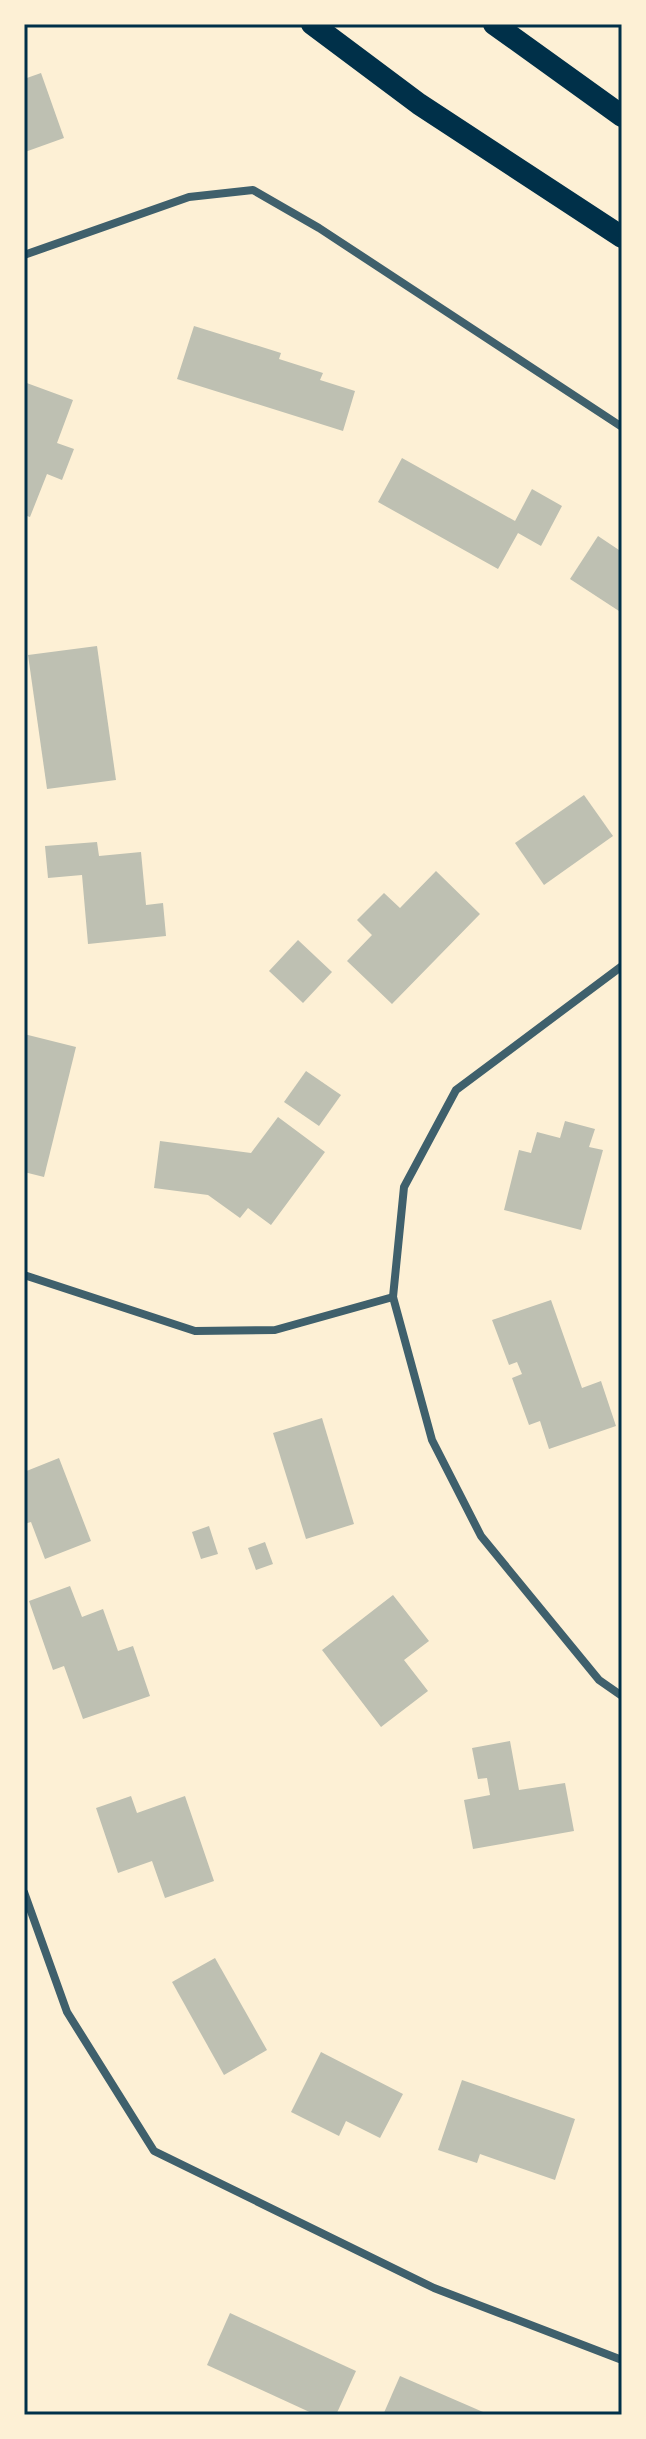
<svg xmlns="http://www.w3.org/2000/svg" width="646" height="2439" viewBox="0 0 646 2439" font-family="'Space Grotesk',sans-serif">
<rect width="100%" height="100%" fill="#fdf0d5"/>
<!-- building -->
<g fill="#bec0b2">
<path d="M41 73 64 138 25 152 24 79Z"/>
<path d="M194 326 281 353 279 359 323 373 320 380 355 391 343 431 177 379Z"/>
<path d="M24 382 73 400 57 443 74 449 62 480 47 474 30 517 24 515Z"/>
<path d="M402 458 515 521 532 489 562 506 541 546 518 533 498 569 378 502Z"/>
<path d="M598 536 622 552V613L570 579Z"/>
<path d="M97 646 116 780 47 789 28 655Z"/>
<path d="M584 795 613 836 544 885 515 843Z"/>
<path d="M97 842 99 856 141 852 146 905 163 903 166 936 88 944 82 875 48 878 45 846Z"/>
<path d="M436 871 480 914 392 1004 347 961 372 935 357 920 384 893 400 908Z"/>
<path d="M298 940 332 972 303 1003 269 971Z"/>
<path d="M24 1034 76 1047 44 1177 24 1172Z"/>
<path d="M306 1071 341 1095 319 1126 284 1102Z"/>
<path d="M278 1117 325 1152 271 1225 248 1208 240 1218 208 1195 154 1188 160 1141 251 1153Z"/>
<path d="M565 1121 595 1129 589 1147 603 1150 581 1230 504 1210 519 1150 531 1153 537 1132 560 1138Z"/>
<path d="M551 1300 582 1388 601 1381 616 1426 549 1449 540 1421 529 1425 512 1378 522 1374 517 1362 509 1365 492 1320Z"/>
<path d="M322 1418 354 1524 306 1539 273 1433Z"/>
<path d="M59 1458 91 1541 45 1559 31 1522 24 1524V1472Z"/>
<path d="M209 1526 218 1554 201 1559 192 1532Z"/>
<path d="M265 1542 273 1564 256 1570 248 1548Z"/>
<path d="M70 1586 82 1617 103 1609 118 1651 133 1646 150 1696 83 1719 64 1666 53 1670 29 1601Z"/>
<path d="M393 1595 429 1641 404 1660 428 1691 381 1727 322 1650Z"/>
<path d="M510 1741 519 1790 565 1783 574 1831 473 1849 464 1800 490 1795 487 1778 478 1779 472 1748Z"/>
<path d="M131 1796 137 1813 185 1796 214 1881 165 1898 152 1861 118 1873 96 1808Z"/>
<path d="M215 1958 267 2050 224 2075 172 1982Z"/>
<path d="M321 2052 403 2094 380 2138 346 2121 339 2136 291 2112Z"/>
<path d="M462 2080 575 2119 555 2180 480 2154 477 2163 438 2150Z"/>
<path d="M230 2313 356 2371 336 2415H316L207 2365Z"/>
<path d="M400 2376 490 2415H383Z"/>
</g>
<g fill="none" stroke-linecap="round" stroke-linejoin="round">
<!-- minor -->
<g stroke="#3f606c" stroke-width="8">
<path d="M24 255 189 197 253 190 319 228 622 427"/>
<path d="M622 966 456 1090 404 1187 393 1297 432 1440 481 1536 599 1680 622 1696"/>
<path d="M24 1275 195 1331 275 1330 393 1297"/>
<path d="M24 1892 67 2012 154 2151 434 2288 622 2360"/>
</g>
<!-- trunk -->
<g stroke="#003049" stroke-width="22">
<path d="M312 24 419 104 622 237"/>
<path d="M494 24 622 116"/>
</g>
</g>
<!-- border -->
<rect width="646" height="2439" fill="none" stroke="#fdf0d5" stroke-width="52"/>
<rect x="26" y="26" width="594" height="2387" fill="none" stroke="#003049" stroke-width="3"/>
</svg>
